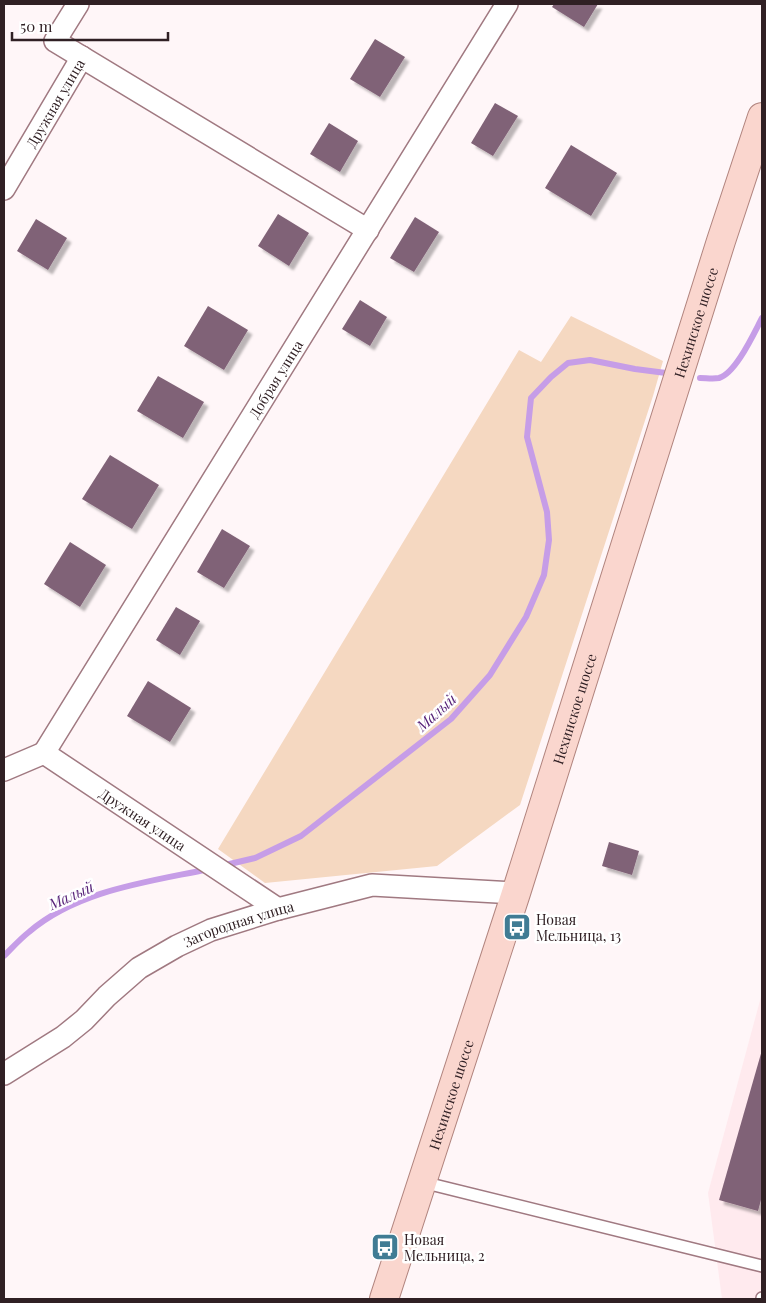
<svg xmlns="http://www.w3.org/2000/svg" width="766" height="1303" viewBox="0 0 766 1303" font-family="'Playfair Display',serif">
<defs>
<filter id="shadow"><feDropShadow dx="4.5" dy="4.5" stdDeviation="1" flood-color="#0004"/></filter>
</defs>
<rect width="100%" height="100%" fill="#fff6f8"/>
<!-- built -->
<path fill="#ffeaee" d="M762 993V1299H722L708 1193Z"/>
<!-- green -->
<path fill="#f5d8c1" d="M571 316 663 361 653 396 520 805 437 866 265 883 218 849 519 350 541 362Z"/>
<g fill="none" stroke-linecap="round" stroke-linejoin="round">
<!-- stream -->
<g stroke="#c69de7" stroke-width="6">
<path d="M700 378C706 378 713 379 719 378 736 373 754 333 762 318"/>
<path d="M221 866 255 858 301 836 451 719 490 675 526 617 544 575 549 540 547 512 527 437 531 398 551 377 568 363 590 360 635 369 666 373"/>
<path d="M4 956C12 948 20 939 29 932 78 890 148 882 209 869"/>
</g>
</g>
<!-- building -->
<g fill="#806277" filter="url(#shadow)">
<path d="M554 4H598L584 27 552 7Z"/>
<path d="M375 39 405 57 380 97 350 79Z"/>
<path d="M495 103 518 116 493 156 471 143Z"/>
<path d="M329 123 358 141 340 172 310 154Z"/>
<path d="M571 145 617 173 591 216 545 188Z"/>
<path d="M278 214 309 233 289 266 258 246Z"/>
<path d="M415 217 439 232 414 272 390 258Z"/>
<path d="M36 219 67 238 48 270 17 251Z"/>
<path d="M360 300 387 317 370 346 342 329Z"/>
<path d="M208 306 248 330 224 370 184 346Z"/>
<path d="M158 376 204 402 183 438 137 411Z"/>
<path d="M110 455 159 485 132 529 82 499Z"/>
<path d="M222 529 250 546 224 588 197 572Z"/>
<path d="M70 542 106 565 80 607 44 584Z"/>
<path d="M176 607 200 621 180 655 156 640Z"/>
<path d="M148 681 191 708 170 742 127 716Z"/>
<path d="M609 842 639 851 632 875 602 866Z"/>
<path d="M762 1050V1196L758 1211 719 1200Z"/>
</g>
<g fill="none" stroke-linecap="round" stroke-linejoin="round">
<!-- service casing -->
<g stroke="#a07981" stroke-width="14">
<g id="service">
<path d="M422 1182 762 1266"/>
<path d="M762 1299V1298"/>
</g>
</g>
<!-- minor casing -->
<g stroke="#a07981" stroke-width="24">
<g id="minor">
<path d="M78 4 55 41 368 230"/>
<path id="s1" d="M4 189 82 57"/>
<path id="s2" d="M44 753 507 4"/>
<path id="s3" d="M44 753 278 909"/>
<path d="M4 770 44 753"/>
<path id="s4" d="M4 1074 63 1037 84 1020 107 996 139 968 177 946 211 930 278 909 372 885 516 893"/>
</g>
</g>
<!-- primary casing -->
<g stroke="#b1847e" stroke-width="30">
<g id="primary">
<path id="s5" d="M384 1299 516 893 721 241 762 117"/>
</g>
</g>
<!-- service -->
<use href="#service" stroke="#fff" stroke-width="11"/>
<!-- minor -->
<use href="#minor" stroke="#fff" stroke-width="21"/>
<!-- primary -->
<use href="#primary" stroke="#fad6ce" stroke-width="28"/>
</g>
<!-- icons -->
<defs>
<g id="bus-square" transform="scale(1.4375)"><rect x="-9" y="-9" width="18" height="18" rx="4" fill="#407c94" stroke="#fff"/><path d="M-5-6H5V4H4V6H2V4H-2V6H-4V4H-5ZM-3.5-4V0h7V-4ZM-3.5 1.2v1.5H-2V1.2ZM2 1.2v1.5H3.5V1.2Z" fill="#fff"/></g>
</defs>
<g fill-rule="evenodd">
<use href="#bus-square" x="517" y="927"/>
<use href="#bus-square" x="385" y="1247"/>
</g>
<g text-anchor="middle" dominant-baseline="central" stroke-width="5" stroke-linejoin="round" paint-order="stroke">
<!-- street labels -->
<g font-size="14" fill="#302024" stroke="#fff">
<text stroke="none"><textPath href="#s1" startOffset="100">Дружная улица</textPath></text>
<text stroke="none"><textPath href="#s5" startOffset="1025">Нехинское шоссе</textPath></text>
<text stroke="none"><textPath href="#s2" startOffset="440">Добрая улица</textPath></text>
<text stroke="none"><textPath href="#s5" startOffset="620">Нехинское шоссе</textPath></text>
<text stroke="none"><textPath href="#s3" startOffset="119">Дружная улица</textPath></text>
<text stroke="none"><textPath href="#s4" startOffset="282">Загородная улица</textPath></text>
<text stroke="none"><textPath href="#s5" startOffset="215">Нехинское шоссе</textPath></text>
</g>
<!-- poi labels -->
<g font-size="14" fill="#302024" stroke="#fff" text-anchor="start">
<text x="536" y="919">Новая<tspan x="536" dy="16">Мельница, 13</tspan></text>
<text x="404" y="1239">Новая<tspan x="404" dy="16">Мельница, 2</tspan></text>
</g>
<!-- water labels -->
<g font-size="15" font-style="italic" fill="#562178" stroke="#fff">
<text transform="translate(436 712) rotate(-42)">Малый</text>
<text transform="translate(71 895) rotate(-24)">Малый</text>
</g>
</g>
<!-- border -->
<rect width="766" height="1303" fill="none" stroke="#302024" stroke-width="10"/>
<!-- scale -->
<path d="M12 32v8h156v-8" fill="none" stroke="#302024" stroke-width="2.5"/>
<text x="20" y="32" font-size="15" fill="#302024" stroke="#ffffff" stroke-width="4" paint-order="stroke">50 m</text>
</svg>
